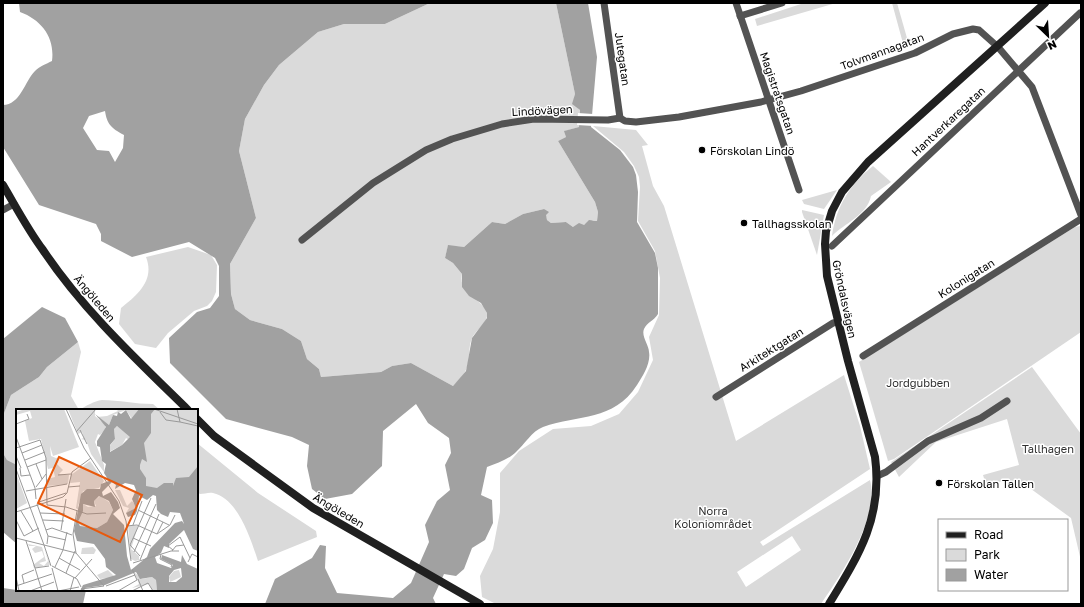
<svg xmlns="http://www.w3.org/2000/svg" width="1084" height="607" viewBox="0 0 1084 607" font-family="'Golos Text',sans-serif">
<rect width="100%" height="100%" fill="#fff"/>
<!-- green -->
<g fill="#dadada" fill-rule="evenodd">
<path d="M430 3H556L575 94 573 104 580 110 579 127 565 131 566 137 558 141 595 202 598 212 597 221 593 220 584 225 573 227 566 222 551 223 547 220 544 209 523 214 505 224 492 222 464 247 448 246 445 258 453 263 462 274C458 296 483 298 487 313 489 321 477 330 473 336 467 347 471 362 465 372 462 377 457 382 453 386L411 363 392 366 381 372 321 377 319 369 307 359 301 341 282 329 250 320 235 309 231 294 230 264 256 218 239 151 245 119 264 85 279 65 318 32 344 24H385Z"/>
<path d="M804 3H836L757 26 755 19Z"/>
<path d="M892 3H897L909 45 904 47Z"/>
<path d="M593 126 636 130 648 145 642 146 653 186 664 206 736 441 844 375 860 426 870 469 760 542 763 546 870 480C880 517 841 575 821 604H496L482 597 480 576 493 549 500 512V473L519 451 553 429 591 426 619 414 638 392 653 360 649 337 659 315 660 278 655 251 638 221 640 187 639 177 634 166 624 152ZM792 536 801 550 746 587 737 572Z"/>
<path d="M873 166 891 182 871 196C867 215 845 223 832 236 836 207 850 184 873 166Z"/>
<path d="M837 190 824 209 804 204 802 200Z"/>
<path d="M802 210 824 215 817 255 802 212Z"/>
<path d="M1080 226 1081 332 894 459 888 461 859 362 1075 227Z"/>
<path d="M188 247 211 255 217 265 216 292 212 301 207 306 194 311 168 333 156 348 135 344 119 324 121 308C138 295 155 280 146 257Z"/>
<path d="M78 342 81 352 71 396 79 410C86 406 94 401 102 400 119 400 135 404 153 404L160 410H17V465L7 460 3 453V416L11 395 39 377 47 367Z"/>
<path d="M1032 367 1081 434V561L1071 518 1020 481H1003L986 485 983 475 1019 465 1007 419 936 442 899 477 891 462Z"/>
<path d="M197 443 258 493 316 531 317 537 258 561C251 540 238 498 213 493 209 492 204 494 200 494L197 492Z"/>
</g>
<!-- water -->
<g fill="#a1a1a1" fill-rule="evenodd">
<path d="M19 3H430L385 24H344L318 32 279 65 264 85 245 119 239 151 256 218 230 264 231 294 235 309 250 320 282 329 301 341 307 359 319 369 321 377 381 372 392 366 411 363 453 386 466 371 472 338 487 318V313L481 303 469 296 462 287V274L453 263 445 258 448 245 464 247 492 222 505 224 523 214 544 209 549 212 546 215 547 220 551 223 566 222 573 227 579 223 584 225 589 220 597 221 598 212 595 202 558 141 566 137 564 131 579 127 580 110 572 104 575 94 556 3H588L597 57 591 127 620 150 633 167 636 175 638 192 637 222 655 253 658 268V314C654 321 647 322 644 329 641 336 649 345 649 352 651 363 643 376 637 385 613 422 579 414 543 427 532 431 524 445 516 452 508 460 497 463 487 467L481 495 492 500 493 523 485 540 472 548 464 569 456 576 444 574 433 598 436 604H265L275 579 312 558 320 545 326 546 325 568 337 593 393 598 411 583 429 542 425 525 437 501 450 490 445 465 451 453 449 438 428 423 416 404 383 431 382 466 352 494 325 499 312 489 307 466 309 445 292 437 226 419 170 363 169 338 197 312 210 308 219 296V266L215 258 189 242 132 257 101 241V234L96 224 39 205 3 147V105C20 105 25 81 35 71 40 66 46 64 52 61 55 38 42 20 20 12ZM105 111C107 124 111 128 124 135L123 148 115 162 109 151 97 150 83 128 89 116Z"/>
<path d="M42 307 65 318 78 342 47 367 39 377 11 395 3 416V339Z"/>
<path d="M3 453 7 460 17 465V544L3 532Z"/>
<path d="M3 588 17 590H86L83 604H3Z"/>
</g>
<!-- pier -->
<path fill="#fff" d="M578 113 593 114V126L577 125Z"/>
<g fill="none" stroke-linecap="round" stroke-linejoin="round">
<!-- street -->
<g stroke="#535353" stroke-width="7">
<path d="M604 3 620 118"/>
<path d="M736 3 799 190"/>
<path d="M740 16 782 3"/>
<path d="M3 210 14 204"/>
<path d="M302 240 373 183 426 150 452 139 502 124 534 119 608 120 620 118 625 121 636 122 679 117 761 102 801 91 915 53 953 34 973 29 979 30 998 47 1032 87 1081 215"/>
<path d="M832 246 1080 13"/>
<path d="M863 356 1081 219"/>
<path d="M716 397 833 323 838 322"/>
<path d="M877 476 886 472 928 441 981 418 1007 401"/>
</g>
<!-- secondary -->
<g stroke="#202020" stroke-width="8">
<path d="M3 185C16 207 28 230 43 250 83 310 137 360 188 410"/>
<path d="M197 419 214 436 313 508 480 604"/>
<path d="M829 604C859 555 883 517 875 457L848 361 827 276 825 244 826 231 832 211 842 192 868 162 1045 3"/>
</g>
</g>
<!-- markers -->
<g fill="#000" stroke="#fff" stroke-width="1.5">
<circle cx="702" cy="150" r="4"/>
<circle cx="744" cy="223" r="4"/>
<circle cx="939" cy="483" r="4"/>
</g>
<g text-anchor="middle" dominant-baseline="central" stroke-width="3" stroke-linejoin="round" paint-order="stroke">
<!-- street labels -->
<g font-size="11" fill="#000" stroke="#fff">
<text transform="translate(882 51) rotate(-20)">Tolvmannagatan</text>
<text transform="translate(623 59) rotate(82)">Jutegatan</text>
<text transform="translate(778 93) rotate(71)">Magistratsgatan</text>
<text transform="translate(542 110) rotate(-3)">Lindövägen</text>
<text transform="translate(948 121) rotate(-43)">Hantverkaregatan</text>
<text transform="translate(966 278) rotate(-32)">Kolonigatan</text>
<text transform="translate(95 298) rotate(50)">Ängöleden</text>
<text transform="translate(845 299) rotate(78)">Gröndalsvägen</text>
<text transform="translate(771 349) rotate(-32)">Arkitektgatan</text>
<text transform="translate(339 510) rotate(31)">Ängöleden</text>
</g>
<!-- poi labels -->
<g font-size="11" fill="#000" stroke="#fff" text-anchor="start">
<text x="710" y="150">Förskolan Lindö</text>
<text x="752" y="223">Tallhagsskolan</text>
<text x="947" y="483">Förskolan Tallen</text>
</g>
<!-- park labels -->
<g font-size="11" fill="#313131" stroke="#fff">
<text x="918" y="382">Jordgubben</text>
<text x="1048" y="448">Tallhagen</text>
<text x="713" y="510">Norra<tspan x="713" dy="13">Koloniområdet</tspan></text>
</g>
</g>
<!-- overview -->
<g transform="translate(16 409)">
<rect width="182" height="182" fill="#fff"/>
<path d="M9 0H48L63 38 37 47 34 37 35 47 40 49 44 48 41 55 47 61 43 65 53 66 52 75 30 77 31 70 39 68 37 59 32 60 25 30 13 32 9 12 16 9 14 2 0 6V3ZM52 0H79V7L89 16 90 20 84 26 82 25 79 33 88 56V63L75 45 70 31 65 30 68 29 66 23 62 25ZM100 0 121 1 123 0 116 10 110 1 97 6 93 16 81 8 91 7 102 2ZM129 0H182V81L133 80 124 74 121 21ZM101 17 116 28 118 34 110 29 106 36 93 43V38L99 30 98 20ZM74 52 88 72 83 79 67 82 62 97 64 102 60 99 64 73 54 74 55 66ZM0 64 11 94 0 100ZM99 81H104L111 97 116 92 120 97 117 102 110 104 113 99 107 97ZM84 87 93 93 97 101 91 113 81 119 65 117 62 114 67 95 72 98 80 97 78 92ZM112 117H122L115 140 123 147V151L119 152 115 150ZM12 135 26 138 30 152 23 154 28 157 32 152 28 139 34 156 18 159 17 156 28 148 26 142 19 144 16 140 20 137H13ZM77 138 80 141 78 145H65L66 139ZM92 161 99 168 84 170 81 166ZM163 161 165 168 154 173 153 168 158 162ZM118 163 126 170 136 168 140 171 141 182H137L133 175 116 179 123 175Z" fill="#dadada"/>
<path d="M123 0H139L135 5V24L128 34 131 53 126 50 124 56V60L130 69V77L141 79 148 74H157V77L160 69 173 68 182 57V142L177 140 168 121 153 135V139L148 137 145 144 139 148 141 154 155 159 157 156 145 150 146 146 165 153 166 146 171 155 182 160V182H141L140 171 136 168 124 170 120 163 89 176 69 179 68 182H64L67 176 100 166 90 158 89 150 78 135 61 132 58 122 65 85 71 80H84L85 75 93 72 88 64 90 55 86 52 84 38 81 37V32L90 18 79 5 93 16 97 6 101 7 102 3 105 5 110 1 115 10ZM101 17 114 28 106 36 94 43V36L99 30 98 20ZM96 73 100 76 99 80 109 74 118 76 120 81 116 90 120 99 110 104 112 108 119 106 121 102 123 87 131 91 137 86 140 87 141 101 145 105 152 108 154 103 164 104 167 112 168 115 166 112 159 114 134 140 131 148 115 161 111 147 108 116 97 105 104 99 102 93 95 83 87 87 86 83ZM83 87 93 92 97 101 91 113 81 119 64 117 62 113 67 102V95L79 98 78 92ZM165 159 166 168 160 173H153V167L158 161Z" fill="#a1a1a1" fill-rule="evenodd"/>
<path fill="none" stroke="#999" stroke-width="1" d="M50 0 68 39 103 92 110 112 115 152M138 0 182 15M144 3 150 11 164 13 161 0M164 13 182 17M0 15 13 10 11 5M64 21 71 35M60 23 80 0M0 28 19 79 20 90M0 39 24 31 30 49 31 96 50 98 71 105 90 104M6 44 26 36M0 47 5 59M9 51 29 43M20 55 26 70M11 58 30 51M4 59 5 67 14 66M0 60 28 136M42 66 55 65M20 78 30 65M52 78 64 77M10 82 51 75M23 93 50 84M21 95 32 127 31 135M122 101 153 116M5 102 17 122M0 103 47 88 51 84 56 63 75 49M24 104 49 105M0 111 8 127 23 119M27 111 48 112M117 116 126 92M110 117 121 116 141 125M30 121 36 119 56 126M45 121 50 90M141 125 154 116 159 106M141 125 147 113M32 127 50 131M0 129 60 144 88 177M117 129 135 137M10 132 19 159M28 136 35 157M157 141 152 137 164 128 174 149M156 142 160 137 168 136M118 143 140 95M60 144 57 125 61 102M145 145 144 150 156 156 155 158M124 147 114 136 135 89M43 149 64 161M124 151 143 105M172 153 176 145 182 148M117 154 155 142H163M36 157 61 170 65 178M39 158 47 141 51 123M19 159 26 182M19 159 33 157M36 159 42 182M50 164 59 142M0 168 3 182M59 169 76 150M122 170 127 182M8 174 6 166 18 161M0 177 36 165M90 177 119 166M65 180 88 177M14 182 38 173M42 182 63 178M54 182 58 168M102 182 121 171 116 160M116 182 132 174 137 182"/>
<path fill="#e8590c" fill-opacity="0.15" stroke="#e8590c" stroke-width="2" d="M43 48 126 86 104 133 22 94Z"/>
<rect width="182" height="182" fill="none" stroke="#000" stroke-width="2"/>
</g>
<!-- border -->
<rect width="1084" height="607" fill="none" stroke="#000000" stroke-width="8"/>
<!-- legend -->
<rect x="938" y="519" width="130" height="72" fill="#ffffff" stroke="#999999"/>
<rect x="946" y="532" width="20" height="6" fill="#202020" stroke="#999999"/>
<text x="974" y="539" font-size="12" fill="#000000">Road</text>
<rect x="946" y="549" width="20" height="12" fill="#dadada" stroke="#999999"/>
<text x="974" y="559" font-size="12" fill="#000000">Park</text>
<rect x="946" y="569" width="20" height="12" fill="#a1a1a1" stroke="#999999"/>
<text x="974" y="579" font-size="12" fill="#000000">Water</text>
<!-- north arrow -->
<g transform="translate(1048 36) rotate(155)" stroke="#ffffff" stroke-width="3" paint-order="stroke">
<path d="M0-3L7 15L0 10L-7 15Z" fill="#000000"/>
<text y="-6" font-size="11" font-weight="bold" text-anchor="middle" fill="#000000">N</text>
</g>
</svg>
